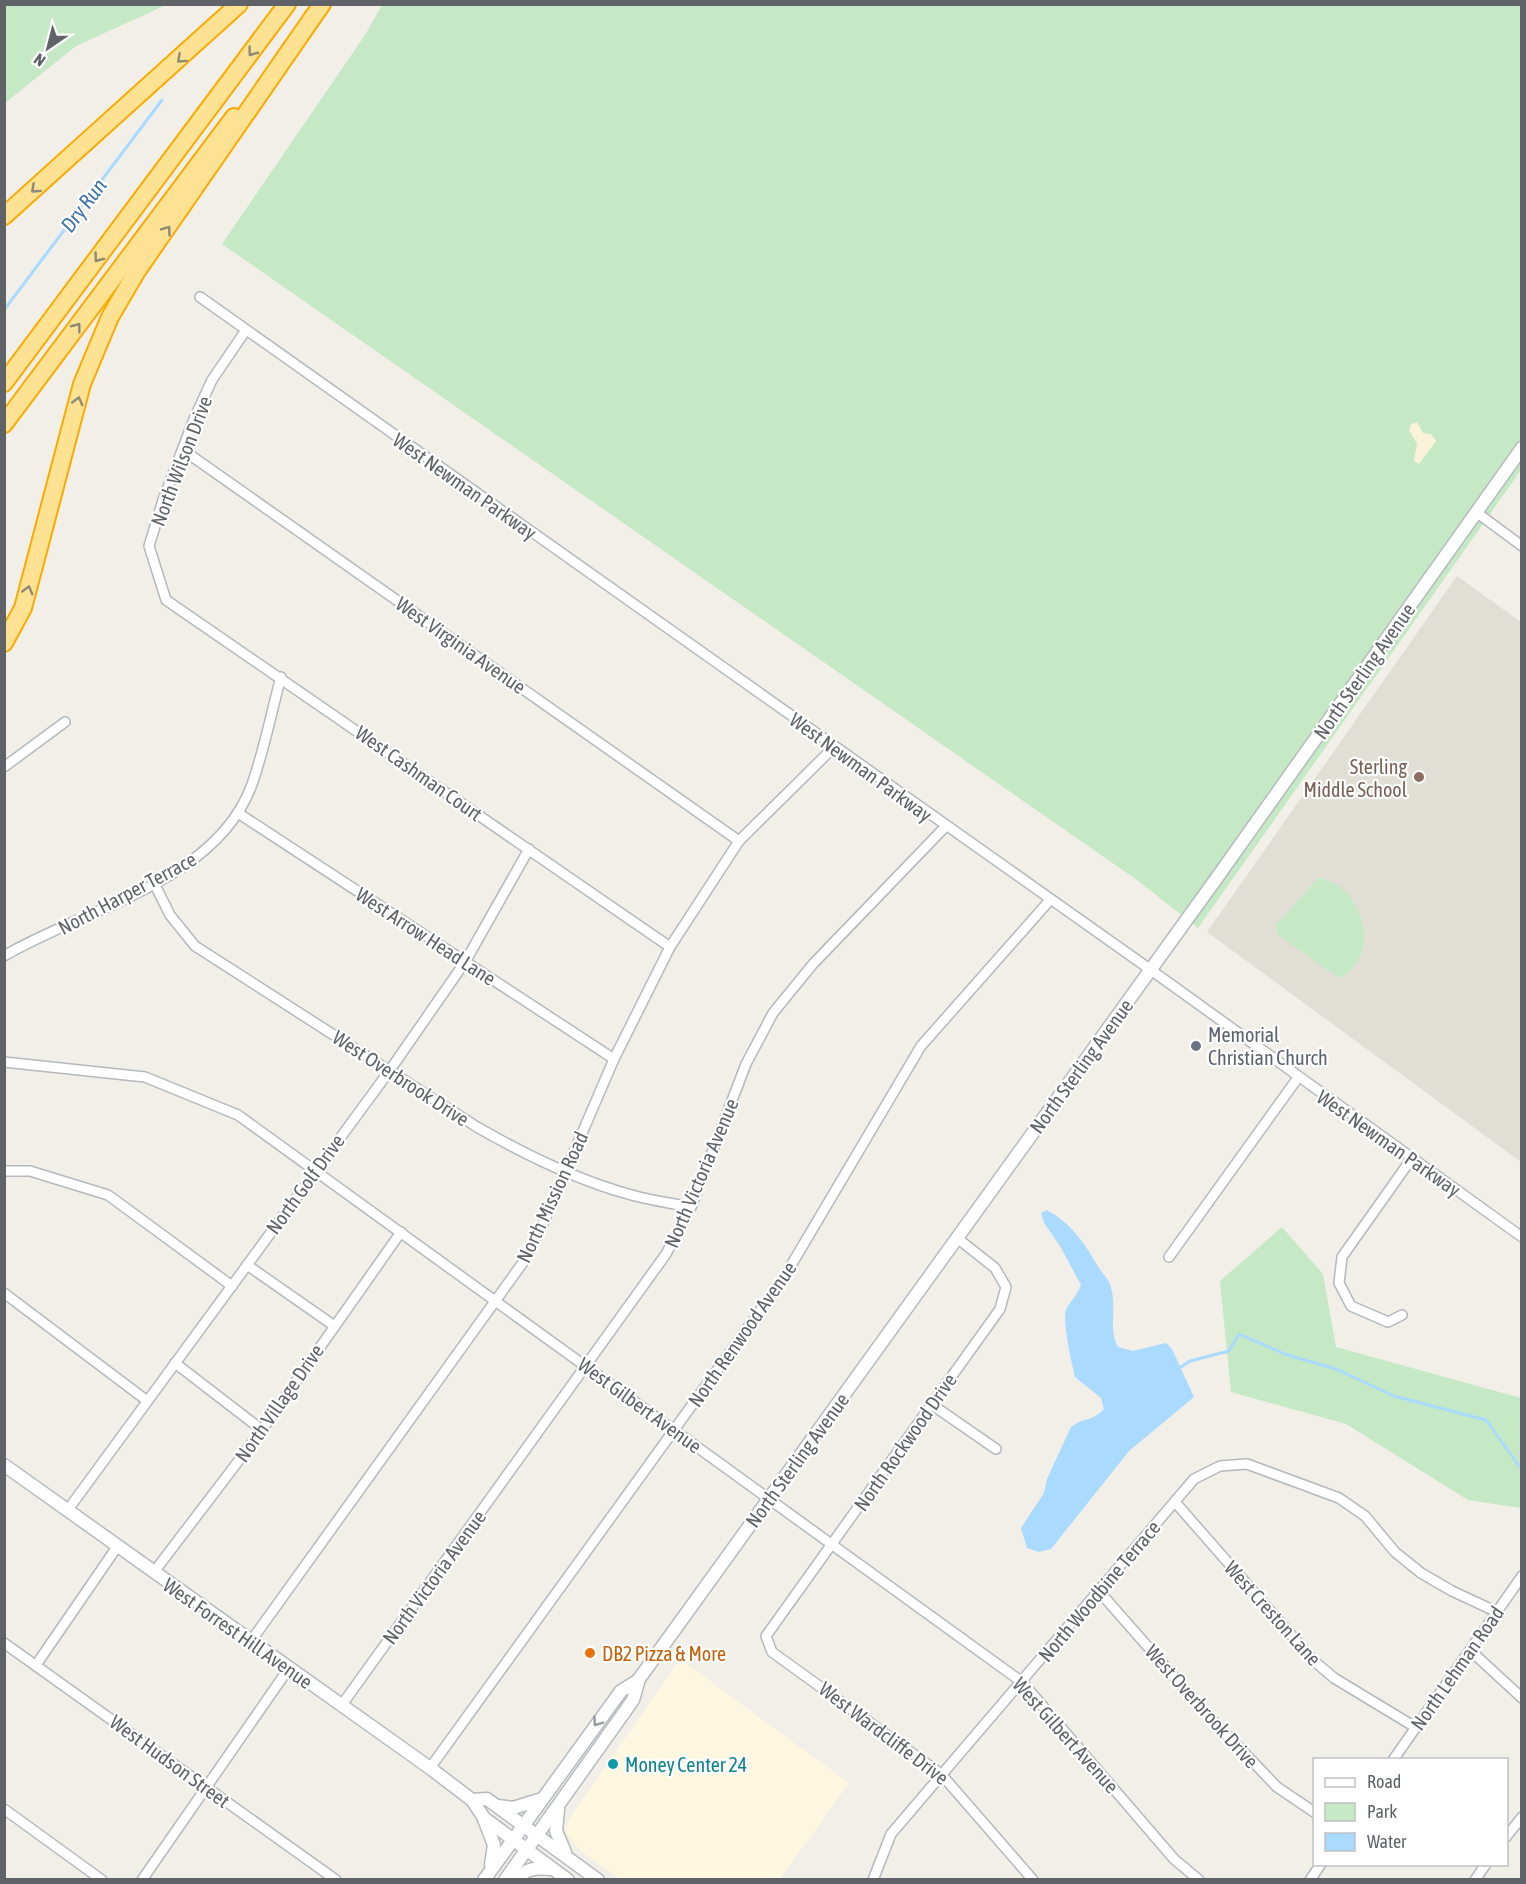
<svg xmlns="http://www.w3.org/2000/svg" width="1526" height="1884" viewBox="0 0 1526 1884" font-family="'Asap Condensed',sans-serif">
<rect width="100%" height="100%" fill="#f1efe8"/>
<!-- commercial -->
<path fill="#fef7e0" d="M680 1659 849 1783 780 1879H621L582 1852 566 1834 567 1822Z"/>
<!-- education -->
<path fill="#e1ded6" d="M1457 576 1521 622V1162L1207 932Z"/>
<!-- green -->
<g fill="#c5e8c5">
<path d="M5 4H166V5L76 46 5 103Z"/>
<path d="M382 5H1521V470L1198 928 1137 880 222 244 365 35Z"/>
<path d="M1318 878C1362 882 1384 957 1339 978L1278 935 1276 925Z"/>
<path d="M1282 1227 1323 1274 1336 1347 1521 1398V1508L1468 1500 1346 1424 1231 1392 1220 1281Z"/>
</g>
<!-- sand -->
<path fill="#fbf3d9" d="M1417 422 1423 433 1431 434 1436 441 1419 464 1414 461 1417 444 1409 430 1411 424Z"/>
<!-- water -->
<path fill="#aadaff" d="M1047 1210C1072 1224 1084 1243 1099 1268 1103 1274 1110 1281 1111 1288 1117 1307 1108 1331 1118 1347L1133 1351 1166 1343 1172 1349 1194 1397 1129 1451 1051 1549 1039 1552 1027 1548 1021 1528 1044 1493 1047 1479 1071 1427C1082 1418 1094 1421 1104 1409L1101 1398 1075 1377C1072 1364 1062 1320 1066 1310 1070 1301 1078 1295 1081 1285L1060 1246 1044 1223 1041 1213Z"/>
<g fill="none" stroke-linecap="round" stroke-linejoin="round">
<!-- stream -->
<g stroke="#aadaff" stroke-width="3">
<path d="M4 310 162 100"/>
<path d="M1181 1367 1190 1361 1229 1351 1239 1334 1287 1355 1336 1369 1394 1396 1486 1420 1519 1466"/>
</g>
<!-- street casing -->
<g stroke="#b5b8bc" stroke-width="12">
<g id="street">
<path d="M200 297 1151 970 1522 1237"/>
<path d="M246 330 212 380 194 419 163 500 149 546 166 600 670 947"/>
<path d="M183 450 739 841"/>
<path d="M1476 512 1522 546"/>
<path d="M4 767 65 722"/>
<path d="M238 813 614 1059"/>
<path d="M154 883 170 915 195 946 477 1127C524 1154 574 1179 628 1194 648 1200 670 1203 691 1207"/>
<path d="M4 956C85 908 214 883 251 787 264 752 271 713 281 677"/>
<path d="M4 1062 145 1077 238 1115 1022 1682 1174 1859 1199 1880"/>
<path d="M4 1171H30L108 1195 232 1286"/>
<path d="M957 1238 995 1268 1006 1287 1000 1309 766 1636 772 1652 941 1774 1033 1880"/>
<path d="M1169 1257 1297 1079"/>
<path d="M247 1265 333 1325"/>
<path d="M4 1293 146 1400"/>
<path d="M1402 1315 1388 1322 1351 1306 1339 1283 1342 1257 1412 1158"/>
<path d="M175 1363 262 1430"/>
<path d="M931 1404 996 1449"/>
<path d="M1175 1502 1314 1661 1334 1678 1415 1727"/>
<path d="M67 1511 390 1070 465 962 529 849"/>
<path d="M154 1572 262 1430 401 1232"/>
<path d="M1098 1590 1206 1713 1277 1787 1314 1812"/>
<path d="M251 1641 524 1261 543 1224 614 1059 670 947 739 841 834 747"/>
<path d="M4 1643 336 1880"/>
<path d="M1471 1651 1522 1698"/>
<path d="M36 1665 117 1547"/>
<path d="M341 1706 666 1254 691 1207 746 1064 773 1013 813 964 945 827"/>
<path d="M1393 1760 1522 1576"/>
<path d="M430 1768 783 1279 921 1046 1050 900"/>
<path d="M4 1809 102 1880"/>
<path d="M1506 1837 1522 1817"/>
<path d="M142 1880 289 1668"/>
<path d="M873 1880 891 1834 1194 1479 1220 1466 1247 1464 1339 1498 1365 1516 1395 1552 1421 1573 1452 1591 1497 1612"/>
<path d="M1310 1880 1321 1864"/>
<path d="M1475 1880 1486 1864"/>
</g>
</g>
<!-- secondary casing -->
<g stroke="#b6babf" stroke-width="15">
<g id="secondary">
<path d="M4 1465 430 1768 472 1800 484 1818 568 1880"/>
<path d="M472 1800 487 1799 598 1880"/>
<path d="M498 1806 513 1808 542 1799"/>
<path d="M558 1809 556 1831 565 1852"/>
<path d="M484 1819 494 1845 491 1865"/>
<path d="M484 1880 621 1691 637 1681"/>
<path d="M505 1880 633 1700 639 1679 1216 879 1522 448"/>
<path d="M517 1880C526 1867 537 1868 552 1869"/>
</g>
</g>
<!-- highway casing -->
<g stroke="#f9ab00" stroke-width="20">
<g id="highway">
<path d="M4 216 239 4"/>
<path d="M4 383 287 4"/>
<path d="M4 424 234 117"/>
<path d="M4 643 23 608 82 384 110 317 137 271 322 4"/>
</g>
</g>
<!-- street -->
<use href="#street" stroke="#fff" stroke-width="9"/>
<!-- secondary -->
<use href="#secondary" stroke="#fff" stroke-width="12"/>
<!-- highway -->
<use href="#highway" stroke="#fde293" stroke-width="16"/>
</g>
<!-- one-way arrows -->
<defs><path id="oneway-chevron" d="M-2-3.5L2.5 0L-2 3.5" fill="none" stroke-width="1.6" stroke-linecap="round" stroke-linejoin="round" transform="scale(1.5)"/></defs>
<g stroke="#8e8975">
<use href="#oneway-chevron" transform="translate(252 52) rotate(127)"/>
<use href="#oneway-chevron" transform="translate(181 59) rotate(138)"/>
<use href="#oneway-chevron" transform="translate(35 189) rotate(138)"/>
<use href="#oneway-chevron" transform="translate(167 230) rotate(-54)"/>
<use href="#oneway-chevron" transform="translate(98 258) rotate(127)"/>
<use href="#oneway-chevron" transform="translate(77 327) rotate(-53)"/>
<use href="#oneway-chevron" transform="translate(78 401) rotate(-75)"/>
<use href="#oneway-chevron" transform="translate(28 590) rotate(-75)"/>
</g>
<use stroke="#979a9d" href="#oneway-chevron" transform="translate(597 1722) rotate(125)"/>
<!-- markers -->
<circle fill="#8d6e63" stroke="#fff" stroke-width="2" cx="1419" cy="777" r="6"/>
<circle fill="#6b7280" stroke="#fff" stroke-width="2" cx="1196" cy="1046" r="6"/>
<circle fill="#e8710a" stroke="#fff" stroke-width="2" cx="590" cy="1653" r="6"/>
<circle fill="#0f9aa8" stroke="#fff" stroke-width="2" cx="613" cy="1764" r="6"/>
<g text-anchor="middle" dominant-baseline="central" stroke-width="4.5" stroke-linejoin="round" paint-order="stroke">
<!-- street labels -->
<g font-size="20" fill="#5f6368" stroke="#fff">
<text transform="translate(181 461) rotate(-69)">North Wilson Drive</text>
<text transform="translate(465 486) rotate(35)">West Newman Parkway</text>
<text transform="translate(461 645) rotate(35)">West Virginia Avenue</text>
<text transform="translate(1364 671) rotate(-55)">North Sterling Avenue</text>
<text transform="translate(861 767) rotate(36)">West Newman Parkway</text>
<text transform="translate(419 773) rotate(35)">West Cashman Court</text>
<text transform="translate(127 893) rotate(-28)">North Harper Terrace</text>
<text transform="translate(426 936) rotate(33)">West Arrow Head Lane</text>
<text transform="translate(1081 1066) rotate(-54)">North Sterling Avenue</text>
<text transform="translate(401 1078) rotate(33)">West Overbrook Drive</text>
<text transform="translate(1389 1143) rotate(35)">West Newman Parkway</text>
<text transform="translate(701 1173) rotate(-67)">North Victoria Avenue</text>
<text transform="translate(305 1184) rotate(-54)">North Golf Drive</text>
<text transform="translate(552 1197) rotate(-65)">North Mission Road</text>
<text transform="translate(742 1334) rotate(-55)">North Renwood Avenue</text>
<text transform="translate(279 1403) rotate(-55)">North Village Drive</text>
<text transform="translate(640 1405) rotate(36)">West Gilbert Avenue</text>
<text transform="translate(905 1442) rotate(-55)">North Rockwood Drive</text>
<text transform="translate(797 1460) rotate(-54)">North Sterling Avenue</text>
<text transform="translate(434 1577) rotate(-54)">North Victoria Avenue</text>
<text transform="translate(1099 1591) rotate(-50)">North Woodbine Terrace</text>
<text transform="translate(1273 1613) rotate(48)">West Creston Lane</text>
<text transform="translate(238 1633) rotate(35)">West Forrest Hill Avenue</text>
<text transform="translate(1457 1668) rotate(-55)">North Lehman Road</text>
<text transform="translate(1202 1706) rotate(48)">West Overbrook Drive</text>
<text transform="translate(884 1733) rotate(37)">West Wardcliffe Drive</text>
<text transform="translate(1066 1735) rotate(48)">West Gilbert Avenue</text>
<text transform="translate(170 1761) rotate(36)">West Hudson Street</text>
</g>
<!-- education labels -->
<g font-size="20" fill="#785e54" stroke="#fff" text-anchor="end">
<text x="1407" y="766">Sterling<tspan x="1407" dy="23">Middle School</tspan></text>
</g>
<!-- worship labels -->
<g font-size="20" fill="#5b616d" stroke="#fff" text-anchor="start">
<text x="1208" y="1034">Memorial<tspan x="1208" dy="23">Christian Church</tspan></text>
</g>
<!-- food labels -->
<g font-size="20" fill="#c56008" stroke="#fff" text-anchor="start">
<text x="602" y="1653">DB2 Pizza &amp; More</text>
</g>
<!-- culture labels -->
<g font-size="20" fill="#0d838f" stroke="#fff" text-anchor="start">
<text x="625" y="1764">Money Center 24</text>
</g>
<!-- water labels -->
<g font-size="21" font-style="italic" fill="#4174aa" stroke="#fff">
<text transform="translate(83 205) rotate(-53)">Dry Run</text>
</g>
</g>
<!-- border -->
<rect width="1526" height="1884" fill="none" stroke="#5f6368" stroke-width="12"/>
<!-- legend -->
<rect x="1313" y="1758" width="195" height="108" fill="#ffffff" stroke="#bfc1c3" stroke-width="1.5"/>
<rect x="1325" y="1778" width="30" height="9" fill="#ffffff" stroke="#bfc1c3" stroke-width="1.5"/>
<text x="1367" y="1788" font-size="18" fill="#5f6368">Road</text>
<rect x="1325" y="1803" width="30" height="18" fill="#c5e8c5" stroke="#bfc1c3" stroke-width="1.5"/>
<text x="1367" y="1818" font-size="18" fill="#5f6368">Park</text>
<rect x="1325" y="1833" width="30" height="18" fill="#aadaff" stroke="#bfc1c3" stroke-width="1.5"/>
<text x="1367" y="1848" font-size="18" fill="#5f6368">Water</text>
<!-- north arrow -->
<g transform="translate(48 48) rotate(215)" stroke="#ffffff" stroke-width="4.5" paint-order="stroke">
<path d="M0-4.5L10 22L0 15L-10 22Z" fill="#5f6368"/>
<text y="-9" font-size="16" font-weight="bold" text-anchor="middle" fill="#5f6368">N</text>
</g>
</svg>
